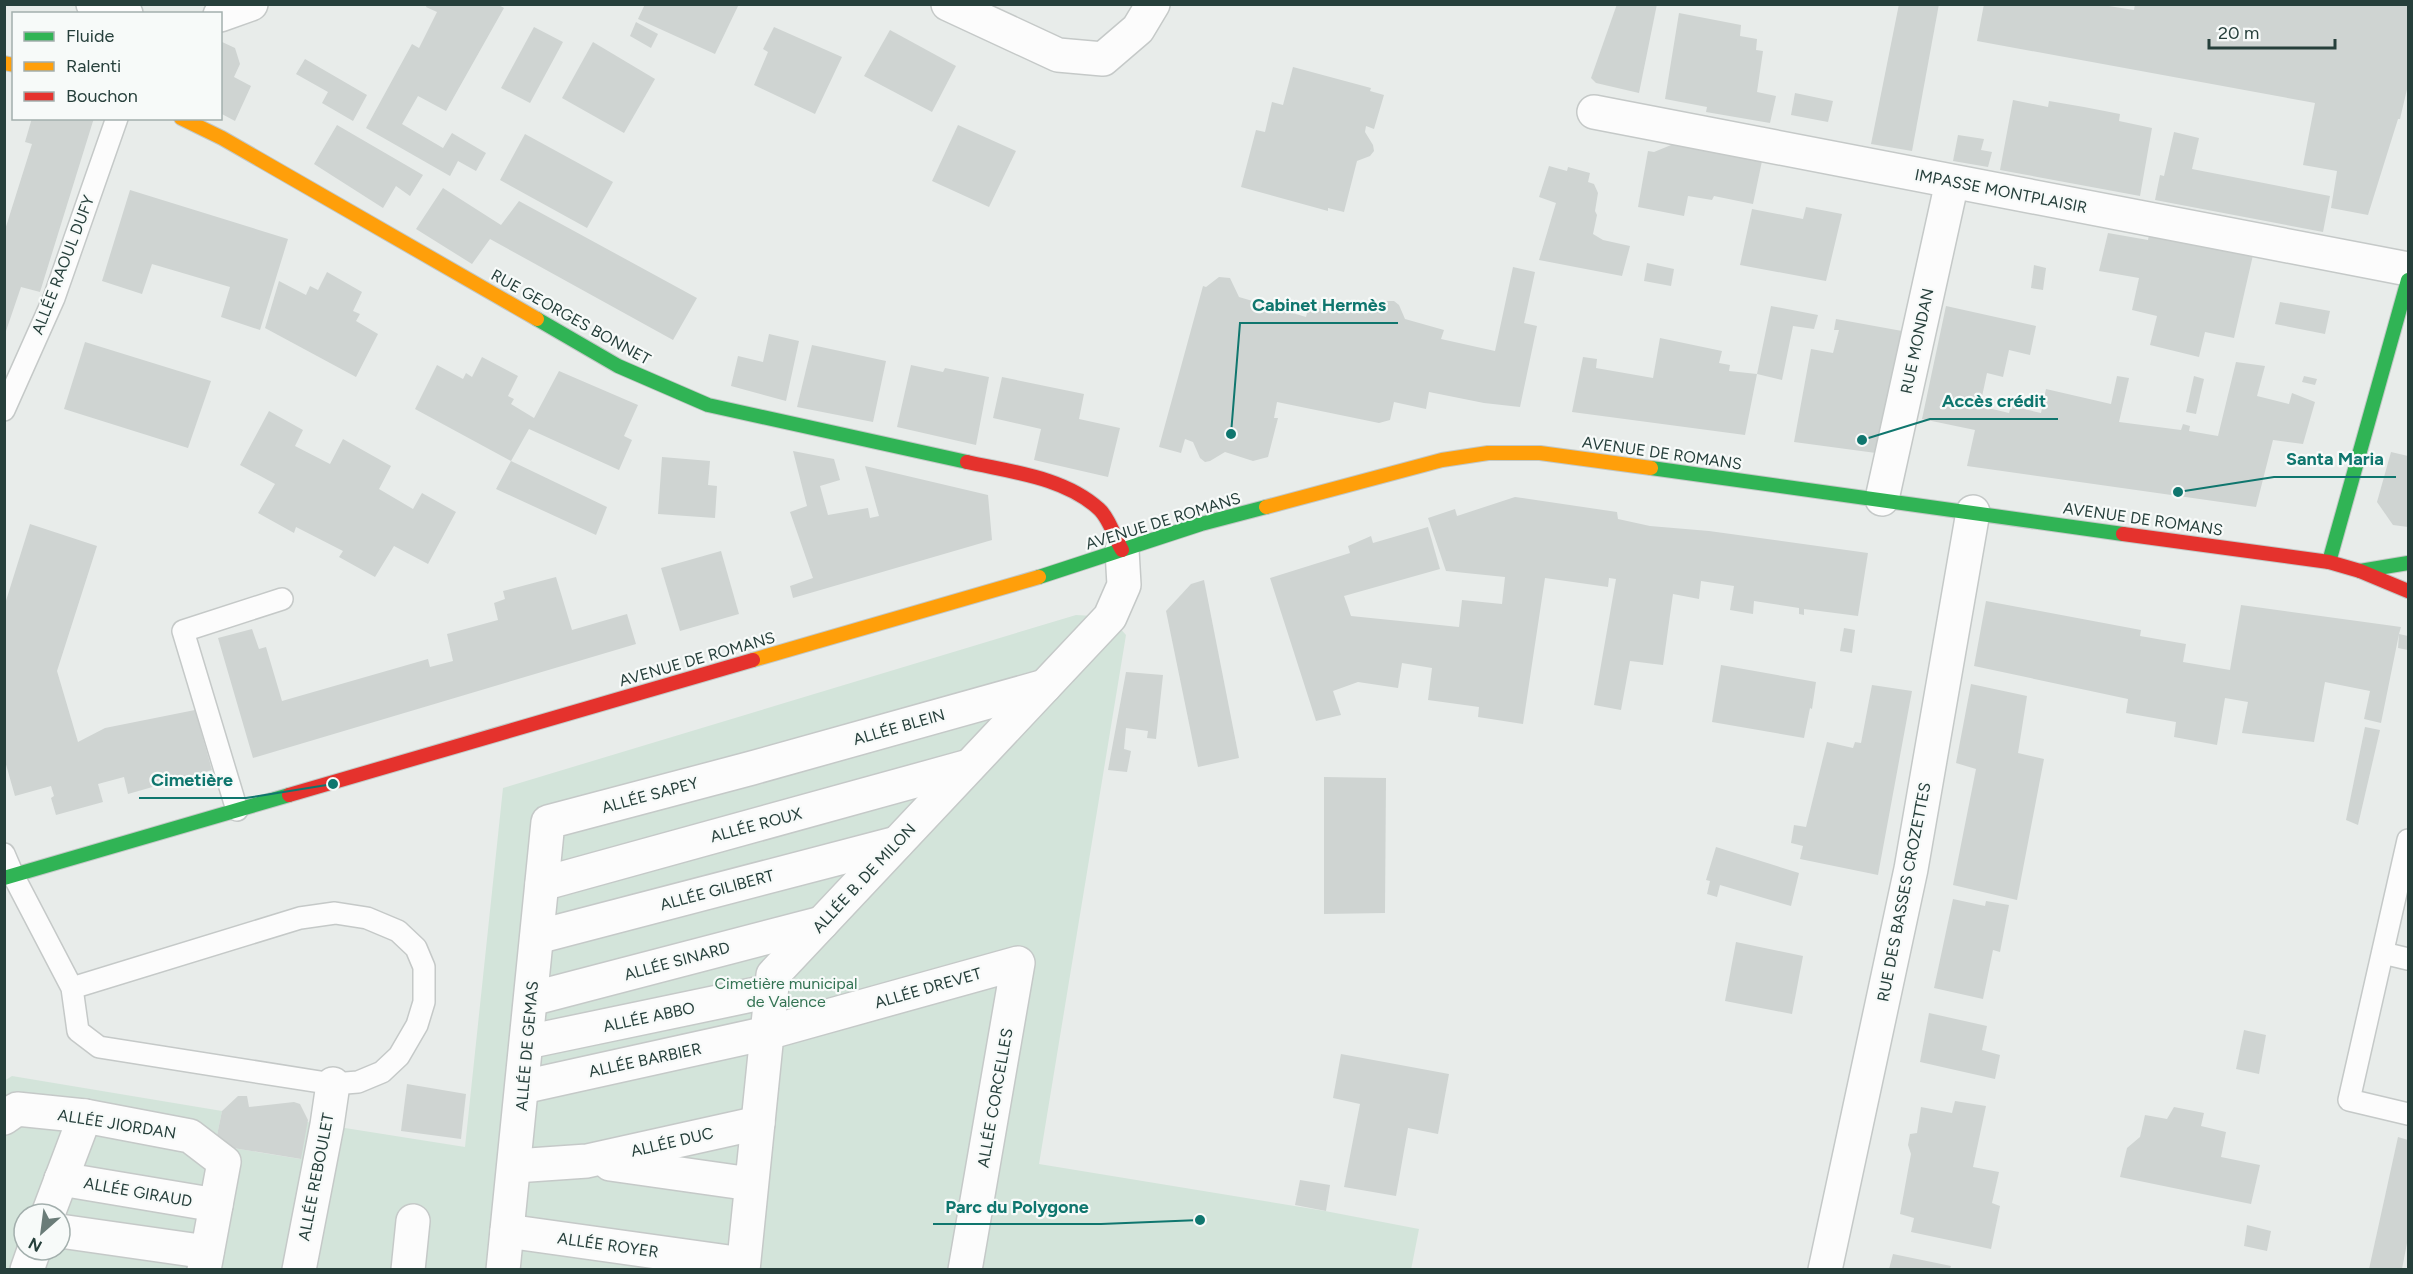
<svg xmlns="http://www.w3.org/2000/svg" width="2413" height="1274" viewBox="0 0 2413 1274" font-family="Figtree,sans-serif">
<rect width="100%" height="100%" fill="#e8ecea"/>
<!-- green -->
<path fill="#d3e4da" fill-rule="evenodd" d="M1076 615 1110 617 1126 635 1039 1164 1325 1211 1419 1229 1411 1270H5L4 1081 12 1076 222 1111 215 1145 300 1159 307 1122 465 1147 503 788ZM24 1214H60V1250H24Z"/>
<!-- building -->
<g fill="#cfd4d2">
<path d="M427 4H497L504 8 446 111 418 96 402 124 443 148 452 133 486 153 476 171 458 161 450 176 366 128 412 44 419 48 437 12 426 7Z"/>
<path d="M645 4H739L715 54 638 19Z"/>
<path d="M1617 4H1657L1639 93 1596 83 1591 78Z"/>
<path d="M1899 4H1939L1912 151 1871 144Z"/>
<path d="M1984 4H2096L2134 10 2135 4H2408V85L2400 119H2398L2368 215 2331 208 2337 171 2303 165 2315 103 1977 41Z"/>
<path d="M1679 13 1741 25 1740 36 1757 39 1756 50 1763 51 1757 92 1776 96 1770 123 1706 112 1707 107 1665 99Z"/>
<path d="M636 22 658 34 651 48 630 36Z"/>
<path d="M534 27 563 42 530 103 501 88Z"/>
<path d="M774 27 842 57 815 114 754 85 768 52 763 49Z"/>
<path d="M890 30 956 66 932 112 864 76Z"/>
<path d="M220 41 235 48 240 64 234 77 251 86 235 121 220 113Z"/>
<path d="M593 42 655 79 624 133 562 98Z"/>
<path d="M305 59 367 95 353 121 322 103 328 92 296 74Z"/>
<path d="M1293 67 1371 88 1370 91 1384 95 1374 129 1366 126 1365 132 1373 145 1374 151 1370 156 1357 161 1344 212 1328 208V211L1241 187 1256 130 1265 132 1272 102 1283 105Z"/>
<path d="M1795 93 1833 101 1828 122 1791 115Z"/>
<path d="M2013 100 2048 107 2049 101 2084 107 2120 114 2119 121 2152 128 2140 196 2000 170Z"/>
<path d="M32 118H94L40 292 21 287 5 334 4 233 32 144 25 142Z"/>
<path d="M337 125 423 175 410 196 396 186 383 208 314 164Z"/>
<path d="M958 125 1016 151 989 207 932 181Z"/>
<path d="M2174 132 2199 138 2192 169 2330 196 2323 232 2155 200 2160 175 2164 176Z"/>
<path d="M525 134 613 182 587 228 500 180Z"/>
<path d="M1958 135 1984 139 1981 150 1992 152 1988 167 1953 161Z"/>
<path d="M1676 143 1762 161 1753 204 1714 196 1712 200 1688 196 1684 216 1638 207 1648 151 1654 152Z"/>
<path d="M1549 166 1567 171 1568 167 1590 173 1588 182 1594 184 1598 193 1595 211 1597 215 1593 234 1603 240 1630 246 1622 276 1539 260 1556 203 1539 197Z"/>
<path d="M443 188 501 225 519 201 697 298 673 340 490 239 472 264 416 229Z"/>
<path d="M130 190 288 239 260 330 221 317 230 287 152 264 142 294 102 281Z"/>
<path d="M1806 207 1842 214 1826 281 1740 265 1752 209 1803 219Z"/>
<path d="M2108 233 2148 240 2149 235 2253 255 2234 338 2205 332 2199 357 2150 345 2157 316 2132 310 2139 278 2099 271Z"/>
<path d="M1647 263 1674 269 1671 286 1644 281Z"/>
<path d="M2034 265 2046 268 2043 290 2031 288Z"/>
<path d="M1513 267 1535 272 1524 323 1537 326 1520 407 1484 403 1429 392 1426 409 1394 402 1390 420 1379 423 1277 402 1274 418H1278L1268 457 1253 461 1225 452 1210 461 1205 462 1200 458 1193 442 1185 439 1181 453 1159 447 1203 286 1206 287 1219 277 1230 278 1239 297 1306 317 1309 305 1336 313 1340 300 1373 310 1386 301H1394L1399 305 1405 319 1444 330 1441 339 1495 351Z"/>
<path d="M327 272 362 292 353 311 360 314 356 321 378 334 356 377 265 328 279 281 306 295 310 286 318 290Z"/>
<path d="M2280 302 2330 311 2325 334 2275 324Z"/>
<path d="M1771 306 1818 315 1814 329 1793 326 1782 380 1757 374Z"/>
<path d="M1946 306 2036 326 2030 355 2009 350 2003 377 1987 373 1980 406 2009 413 2011 406 2041 413 2046 389 2111 404 2117 376 2129 378 2119 422 2181 430 2183 424 2190 426 2189 431 2218 436 2236 362 2265 366 2257 396 2289 404 2292 393 2315 402 2303 444 2273 440 2256 507 1967 466 1975 430 1922 419Z"/>
<path d="M1836 319 1902 331 1876 453 1794 442 1811 349 1833 353 1839 330H1834Z"/>
<path d="M769 334 799 341 786 401 731 386 738 356 763 362Z"/>
<path d="M1660 338 1722 351 1719 363 1730 365 1729 371 1757 374 1745 435 1572 412 1583 357 1597 359 1596 368 1653 378Z"/>
<path d="M85 342 211 381 188 448 64 409Z"/>
<path d="M812 345 886 361 873 422 797 407Z"/>
<path d="M482 357 518 376 508 396 514 399 511 404 534 418 559 371 638 405 624 436 632 440 619 470 529 429 511 461 415 409 437 365 463 379 466 373 472 377Z"/>
<path d="M911 365 943 372 945 368 989 377 976 445 897 427Z"/>
<path d="M2194 376 2204 379 2196 414 2186 412Z"/>
<path d="M2304 376 2317 379 2315 385 2302 382Z"/>
<path d="M1002 377 1084 394 1079 419 1120 428 1108 477 1034 460 1041 429 993 418Z"/>
<path d="M269 411 303 430 295 446 330 464 343 439 391 466 379 489 413 509 422 493 456 512 428 564 394 546 375 577 339 557 343 551 296 527 294 533 258 513 275 484 240 465Z"/>
<path d="M793 451 834 459 840 480 820 486 828 515 868 508 870 518 879 516 865 466 988 495 992 540 793 598 790 586 813 578 790 512 807 506Z"/>
<path d="M2391 452 2408 456V527L2393 525 2377 502Z"/>
<path d="M662 457 710 461 708 485 717 486 715 518 658 514Z"/>
<path d="M511 461 607 507 596 535 496 489Z"/>
<path d="M1515 497 1617 512 1618 519 1650 526 1709 531 1868 553 1858 616 1804 609V615L1799 614V608L1754 601 1753 614 1730 610 1734 586 1701 581 1699 599 1673 594 1663 665 1630 661 1621 710 1594 705 1616 579 1609 578 1608 587 1545 578 1523 724 1478 717 1479 707 1428 700 1432 668 1402 663 1398 688 1358 682 1333 691 1341 715 1316 721 1270 578 1350 553 1348 546 1371 536 1373 543 1428 527 1440 569 1344 596 1351 616 1459 627 1462 600 1502 604 1505 577 1446 571 1428 518 1455 509 1457 516Z"/>
<path d="M30 524 97 546 57 671 78 742 105 728 195 710 212 770 128 794 124 777 98 784 103 802 56 815 51 798 54 796 51 786 15 796 5 761V604Z"/>
<path d="M721 551 739 614 680 631 661 568Z"/>
<path d="M556 577 572 630 627 614 636 644 253 758 218 638 252 629 259 649 266 647 282 701 428 659 430 667 453 661 447 634 498 620 494 603 505 599 503 591Z"/>
<path d="M1204 580 1239 758 1198 767 1166 611 1191 584Z"/>
<path d="M1986 601 2141 630 2140 636 2186 644 2183 662 2230 670 2241 605 2401 627 2399 634 2408 636V650L2398 648 2399 634 2381 723 2364 719 2370 691 2325 682 2314 742 2242 733 2248 702 2225 698 2217 745 2174 737 2176 722 2126 713 2128 699 1974 666Z"/>
<path d="M1844 628 1855 630 1852 653 1840 651Z"/>
<path d="M1721 665 1816 682 1812 709 1810 708 1804 738 1712 722Z"/>
<path d="M1126 672 1163 675 1156 739 1147 738 1148 731 1126 728 1124 749 1131 751 1127 772 1108 770Z"/>
<path d="M1971 684 2027 696 2018 753 2044 759 2017 900 1953 885 1976 769 1956 763Z"/>
<path d="M1872 685 1912 691 1878 875 1800 859 1803 846 1791 843 1794 825 1806 827 1827 742 1853 748 1855 742 1861 743Z"/>
<path d="M2365 727 2380 730 2358 825 2346 820Z"/>
<path d="M1324 777 1386 778 1385 913 1324 914Z"/>
<path d="M1716 847 1799 873 1791 906 1720 885 1717 897 1707 894 1710 881 1706 880Z"/>
<path d="M1953 899 1985 906 1986 901 2009 905 2000 952 1993 950 1983 999 1934 988Z"/>
<path d="M1736 942 1803 956 1792 1014 1725 1001Z"/>
<path d="M1929 1013 1987 1026 1982 1050 2000 1055 1995 1079 1920 1062Z"/>
<path d="M2244 1030 2266 1035 2259 1074 2236 1069Z"/>
<path d="M1341 1054 1449 1074 1438 1134 1408 1128 1396 1196 1344 1187 1360 1104 1333 1098Z"/>
<path d="M407 1084 466 1094 461 1139 401 1131Z"/>
<path d="M238 1096H247L249 1107 294 1102 300 1104 308 1120 301 1159 215 1145 222 1111Z"/>
<path d="M1955 1101 1986 1106 1973 1167 1999 1172 1992 1203 2000 1206 1991 1249 1911 1232 1914 1218 1900 1214 1911 1154 1908 1145 1910 1134 1917 1133 1921 1107 1952 1113Z"/>
<path d="M2174 1107 2204 1113 2201 1126 2226 1132 2221 1157 2260 1165 2251 1204 2120 1177 2127 1148 2140 1137 2145 1115 2167 1119Z"/>
<path d="M2398 1137 2408 1140V1238L2402 1269H2369Z"/>
<path d="M1300 1180 1330 1185 1326 1211 1295 1205Z"/>
<path d="M2247 1225 2271 1231 2267 1251 2244 1246Z"/>
<path d="M1893 1254 1951 1266 1950 1269H1889Z"/>
</g>
<g fill="none" stroke-linecap="round" stroke-linejoin="round">
<!-- lane casing -->
<g stroke="#c5c9c8" stroke-width="24">
<g id="lane">
<path d="M4 410 54 298 117 118"/>
<path d="M237 810 183 631 282 599"/>
<path d="M2408 840 2349 1100 2408 1114"/>
<path d="M4 854 13 875 72 988 78 1031 99 1047 333 1084 358 1082 382 1072 399 1056 417 1025 424 1002V967L416 948 398 931 367 918 335 913 300 918 72 988"/>
<path d="M2383 953 2408 959"/>
</g>
</g>
<!-- street casing -->
<g stroke="#c5c9c8" stroke-width="36">
<g id="street">
<path d="M93 4 126 14"/>
<path d="M948 4 1058 55 1103 59 1138 29 1153 4"/>
<path d="M220 15 251 4"/>
<path d="M1594 112 2408 269"/>
<path d="M1882 499 1952 182"/>
<path d="M542 884 969 766"/>
<path d="M537 937 897 843"/>
<path d="M531 999 822 923"/>
<path d="M527 1042 771 991"/>
<path d="M523 1087 767 1033 1018 963 965 1270"/>
<path d="M4 1118 17 1109 85 1116 190 1136 224 1162 204 1270"/>
<path d="M610 1164 751 1184"/>
<path d="M515 1166 587 1161 758 1123"/>
<path d="M61 1179 216 1205"/>
<path d="M48 1214 85 1116"/>
<path d="M60 1231 207 1252"/>
<path d="M507 1231 743 1264"/>
<path d="M27 1270 34 1250"/>
<path d="M299 1270 327 1125 333 1084"/>
<path d="M408 1270 413 1221"/>
<path d="M503 1270 548 822 752 768 1045 686"/>
<path d="M743 1270 773 975 1110 617 1124 585 1122 550"/>
<path d="M1825 1270 1911 869 1973 512"/>
</g>
</g>
<!-- fast casing -->
<g stroke="#c2c8c6" stroke-width="16">
<g id="fast">
<path d="M537 319 618 366 708 405 967 462"/>
<path d="M1651 468 2123 534"/>
<path d="M2329 562 2408 280"/>
<path d="M2360 571 2408 563"/>
<path d="M1039 577 1201 524 1266 507"/>
<path d="M4 878 289 795"/>
</g>
</g>
<!-- slow casing -->
<g stroke="#c2c8c6" stroke-width="16">
<g id="slow">
<path d="M4 63 14 65"/>
<path d="M181 118 222 138 537 319"/>
<path d="M1266 507 1442 460 1488 453H1540L1651 468"/>
<path d="M753 660 1039 577"/>
</g>
</g>
<!-- jam casing -->
<g stroke="#c2c8c6" stroke-width="16">
<g id="jam">
<path d="M967 462C1011 472 1064 477 1099 509 1109 518 1115 538 1122 550"/>
<path d="M2123 534 2329 562 2360 571 2408 591"/>
<path d="M289 795 753 660"/>
</g>
</g>
<!-- lane -->
<use href="#lane" stroke="#fcfcfc" stroke-width="21"/>
<!-- street -->
<use href="#street" stroke="#fcfcfc" stroke-width="33"/>
<!-- fast -->
<use href="#fast" stroke="#30b455" stroke-width="14"/>
<!-- slow -->
<use href="#slow" stroke="#ff9f0a" stroke-width="14"/>
<!-- jam -->
<use href="#jam" stroke="#e5322d" stroke-width="14"/>
</g>
<g text-anchor="middle" dominant-baseline="central" stroke-width="4.5" stroke-linejoin="round" paint-order="stroke">
<!-- street labels -->
<g font-size="16" fill="#263f3b" stroke="#f7faf9">
<text transform="translate(2001 191) rotate(11)">IMPASSE MONTPLAISIR</text>
<text transform="translate(63 265) rotate(-69)">ALLÉE RAOUL DUFY</text>
<text transform="translate(571 317) rotate(29)">RUE GEORGES BONNET</text>
<text transform="translate(1917 341) rotate(-78)">RUE MONDAN</text>
<text transform="translate(1662 453) rotate(8)">AVENUE DE ROMANS</text>
<text transform="translate(2143 519) rotate(8)">AVENUE DE ROMANS</text>
<text transform="translate(1163 521) rotate(-17)">AVENUE DE ROMANS</text>
<text transform="translate(697 659) rotate(-16)">AVENUE DE ROMANS</text>
<text transform="translate(899 727) rotate(-16)">ALLÉE BLEIN</text>
<text transform="translate(650 795) rotate(-15)">ALLÉE SAPEY</text>
<text transform="translate(756 825) rotate(-15)">ALLÉE ROUX</text>
<text transform="translate(864 878) rotate(-47)">ALLÉE B. DE MILON</text>
<text transform="translate(717 890) rotate(-15)">ALLÉE GILIBERT</text>
<text transform="translate(1904 892) rotate(-79)">RUE DES BASSES CROZETTES</text>
<text transform="translate(677 961) rotate(-15)">ALLÉE SINARD</text>
<text transform="translate(928 988) rotate(-16)">ALLÉE DREVET</text>
<text transform="translate(649 1017) rotate(-12)">ALLÉE ABBO</text>
<text transform="translate(527 1046) rotate(-85)">ALLÉE DE GEMAS</text>
<text transform="translate(645 1060) rotate(-12)">ALLÉE BARBIER</text>
<text transform="translate(995 1098) rotate(-80)">ALLÉE CORCELLES</text>
<text transform="translate(117 1124) rotate(9)">ALLÉE JIORDAN</text>
<text transform="translate(672 1142) rotate(-13)">ALLÉE DUC</text>
<text transform="translate(316 1177) rotate(-79)">ALLÉE REBOULET</text>
<text transform="translate(138 1192) rotate(10)">ALLÉE GIRAUD</text>
<text transform="translate(608 1245) rotate(8)">ALLÉE ROYER</text>
</g>
<!-- park labels -->
<g font-size="16" fill="#337353" stroke="#f7faf9">
<text x="786" y="983">Cimetière municipal<tspan x="786" dy="18">de Valence</tspan></text>
</g>
</g>
<!-- callouts -->
<path fill="none" stroke="#0f766e" stroke-width="2" d="M1231 434L1240 323H1398M1862 440L1930 419H2058M2178 492L2274 477H2396M333 784L246 798H139M1200 1220L1101 1224H933"/>
<g fill="#0f766e" stroke="#f7faf9" stroke-width="2">
<circle cx="1231" cy="434" r="6"/>
<circle cx="1862" cy="440" r="6"/>
<circle cx="2178" cy="492" r="6"/>
<circle cx="333" cy="784" r="6"/>
<circle cx="1200" cy="1220" r="6"/>
</g>
<g font-size="18" text-anchor="middle" font-weight="bold" fill="#0f766e" stroke="#f7faf9" stroke-width="4.5" stroke-linejoin="round" paint-order="stroke">
<text x="1319" y="311">Cabinet Hermès</text>
<text x="1994" y="407">Accès crédit</text>
<text x="2335" y="465">Santa Maria</text>
<text x="192" y="786">Cimetière</text>
<text x="1017" y="1213">Parc du Polygone</text>
</g>
<!-- border -->
<rect width="2413" height="1274" fill="none" stroke="#263f3b" stroke-width="12"/>
<!-- legend -->
<rect x="12" y="12" width="210" height="108" fill="#f7faf9" stroke="#a3afad" stroke-width="1.5"/>
<rect x="24" y="32" width="30" height="9" fill="#30b455" stroke="#a3afad" stroke-width="1.5"/>
<text x="66" y="42" font-size="18" fill="#263f3b">Fluide</text>
<rect x="24" y="62" width="30" height="9" fill="#ff9f0a" stroke="#a3afad" stroke-width="1.5"/>
<text x="66" y="72" font-size="18" fill="#263f3b">Ralenti</text>
<rect x="24" y="92" width="30" height="9" fill="#e5322d" stroke="#a3afad" stroke-width="1.5"/>
<text x="66" y="102" font-size="18" fill="#263f3b">Bouchon</text>
<!-- north arrow -->
<g transform="translate(42 1232) rotate(208)"><circle r="28" fill="#f7faf9" stroke="#a3afad" stroke-width="1.5"/>
<path d="M0-4.5L10 22L0 15L-10 22Z" fill="#6a7c78"/>
<text y="-9" font-size="16" font-weight="bold" text-anchor="middle" fill="#263f3b">N</text>
</g>
<!-- scale -->
<path d="M2209 39v9h126v-9" fill="none" stroke="#263f3b" stroke-width="3"/>
<text x="2218" y="39" font-size="18" fill="#263f3b" stroke="#f7faf9" stroke-width="4.5" paint-order="stroke">20 m</text>
</svg>
